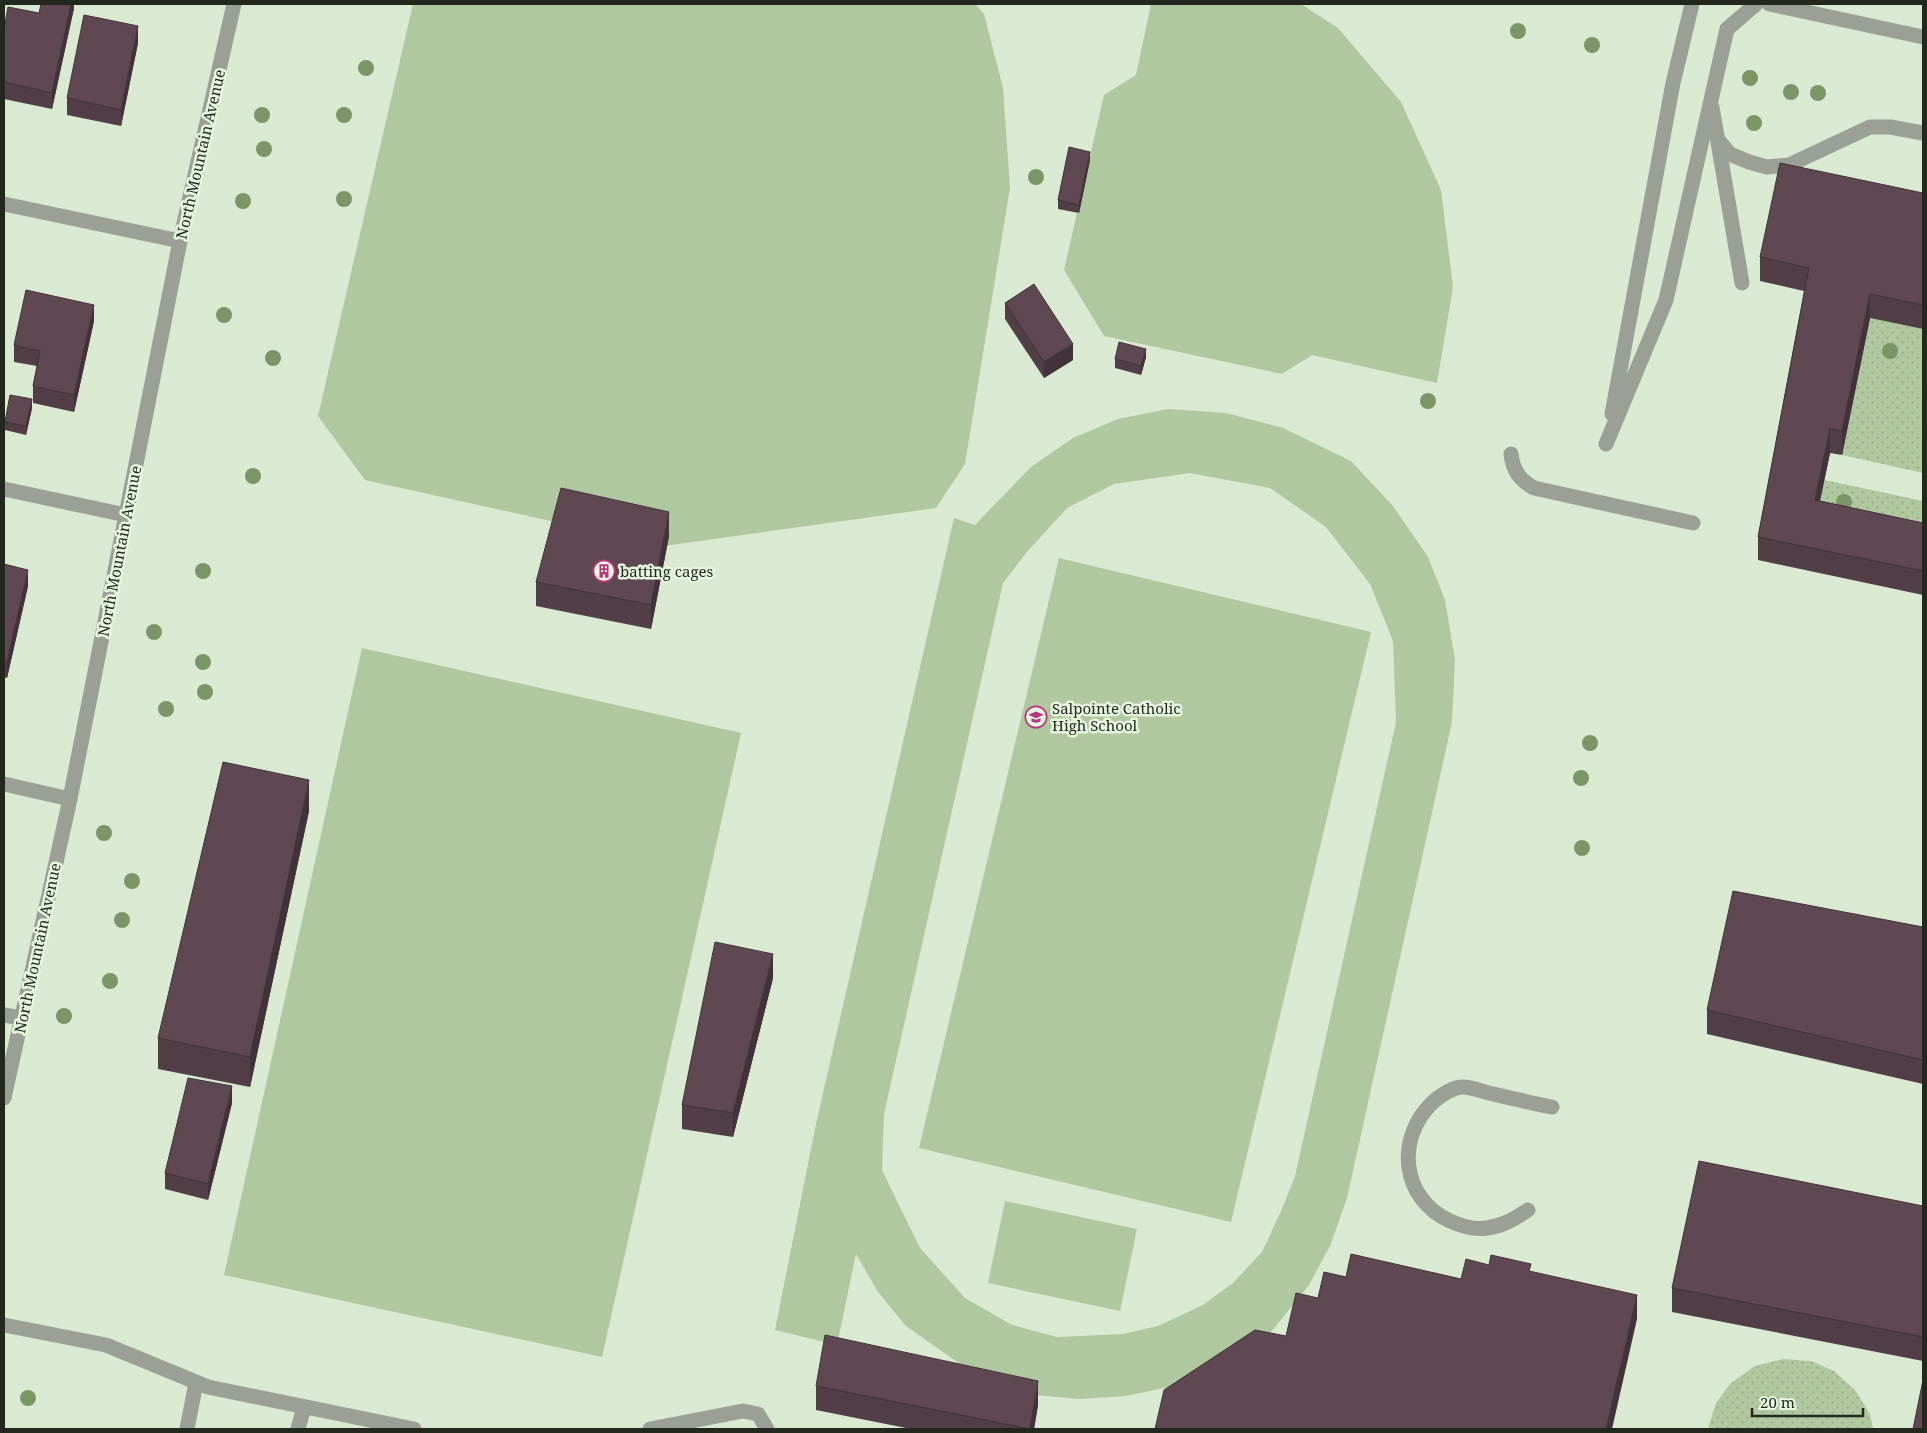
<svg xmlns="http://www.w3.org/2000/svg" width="1927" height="1433" viewBox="0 0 1927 1433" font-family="'Noto Serif',serif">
<defs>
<pattern id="grass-dots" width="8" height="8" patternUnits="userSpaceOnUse" patternTransform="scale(1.25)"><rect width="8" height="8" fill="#afc89f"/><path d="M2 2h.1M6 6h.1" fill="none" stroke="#96ac88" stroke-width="1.8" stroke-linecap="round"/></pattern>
</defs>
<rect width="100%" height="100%" fill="#dae9d1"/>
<!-- grass -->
<g fill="url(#grass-dots)">
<path d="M1870 318 1923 329V473L1842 455Z"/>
<path d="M1824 480 1923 501V547L1815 524Z"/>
<path d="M1783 1359 1811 1361 1834 1371 1855 1390 1870 1414 1873 1429H1708L1716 1403 1731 1383 1755 1366Z"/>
</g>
<!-- pitch -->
<g fill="#afc89f" fill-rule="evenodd">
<path d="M413 4H975L984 14 1003 88 1010 188 965 464 936 508 664 546 365 480 318 416Z"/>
<path d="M1151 4H1301L1338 28 1401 102 1441 190 1453 287 1437 383 1312 355 1282 374 1104 336 1064 270 1104 95 1136 75Z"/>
<path d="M1168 409 1226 413 1283 428 1351 461 1393 506 1428 557 1445 600 1455 660 1452 722 1347 1198 1330 1246 1309 1285 1271 1332 1223 1366 1174 1386 1126 1396 1081 1399 1022 1394 963 1366 906 1326 878 1292 856 1254 837 1345 775 1330 816 1124 954 518 975 525 1031 467 1073 438 1118 419ZM1190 473 1270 488 1326 527 1370 584 1393 641 1396 722 1295 1176 1282 1209 1262 1252 1233 1283 1203 1305 1158 1326 1123 1334 1057 1337 1012 1325 965 1298 920 1248 882 1170 884 1114 1003 583 1026 553 1067 508 1114 484Z"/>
<path d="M1059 558 1371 632 1231 1222 919 1148Z"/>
<path d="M362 648 741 733 602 1357 224 1275Z"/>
<path d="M1005 1201 1137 1229 1120 1311 988 1283Z"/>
</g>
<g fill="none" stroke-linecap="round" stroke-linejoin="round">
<!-- minor -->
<g stroke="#9aa096" stroke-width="15">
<path d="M1769 4 1923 37"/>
<path d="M1712 107 1742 283"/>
<path d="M1719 141 1730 154 1749 162 1767 167 1789 165 1870 127H1890L1923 133"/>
<path d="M4 204 180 241"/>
<path d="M1612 414 1673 83 1692 4"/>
<path d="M1606 444 1666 300 1727 29 1756 4"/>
<path d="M1511 454C1513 471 1520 480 1534 488L1693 523"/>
<path d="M4 489 126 515"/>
<path d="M4 784 70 799"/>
<path d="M4 1015 22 1018"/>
<path d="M4 1098 70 799 180 241 234 4"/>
<path d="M1528 1210C1514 1219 1503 1226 1487 1228 1475 1230 1461 1226 1450 1221 1401 1199 1395 1138 1433 1102 1440 1096 1453 1087 1463 1087 1471 1087 1481 1091 1489 1093 1510 1098 1531 1103 1552 1107"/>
<path d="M4 1325 106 1345 208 1387 414 1429"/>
<path d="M187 1429 196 1383"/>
<path d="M298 1429 304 1407"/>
<path d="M650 1429 743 1411 758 1414 767 1429"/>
</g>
</g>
<!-- trees -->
<g fill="#7c9567">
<circle cx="1518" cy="31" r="8"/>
<circle cx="1592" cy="45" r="8"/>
<circle cx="366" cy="68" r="8"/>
<circle cx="1750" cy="78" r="8"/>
<circle cx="1791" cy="92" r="8"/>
<circle cx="1818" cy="93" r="8"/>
<circle cx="262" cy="115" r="8"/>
<circle cx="344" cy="115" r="8"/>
<circle cx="1754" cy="123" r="8"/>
<circle cx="264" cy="149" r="8"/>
<circle cx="1036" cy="177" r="8"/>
<circle cx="344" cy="199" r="8"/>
<circle cx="243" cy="201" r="8"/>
<circle cx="224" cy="315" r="8"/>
<circle cx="1890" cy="351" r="8"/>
<circle cx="273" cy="358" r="8"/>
<circle cx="1428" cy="401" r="8"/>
<circle cx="253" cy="476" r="8"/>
<circle cx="1844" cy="502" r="8"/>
<circle cx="203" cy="571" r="8"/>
<circle cx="154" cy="632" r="8"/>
<circle cx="203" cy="662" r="8"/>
<circle cx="205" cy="692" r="8"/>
<circle cx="166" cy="709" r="8"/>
<circle cx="1590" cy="743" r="8"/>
<circle cx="1581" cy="778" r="8"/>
<circle cx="104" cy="833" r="8"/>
<circle cx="1582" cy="848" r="8"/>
<circle cx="132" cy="881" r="8"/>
<circle cx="122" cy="920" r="8"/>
<circle cx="110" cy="981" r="8"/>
<circle cx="64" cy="1016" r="8"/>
<circle cx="28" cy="1398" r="8"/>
</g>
<!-- wall -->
<g fill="#523e47">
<path d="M74 4V8L52 109 4 99V29L39 13Z"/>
<path d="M138 43 121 126 67 115V98Z"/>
<path d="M1090 160 1079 213 1058 209V200Z"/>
<path d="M1923 193V329L1870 318 1842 455 1830 453 1820 501 1923 523V595L1758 560V537L1804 291 1760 281V257Z"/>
<path d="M1005 303 1073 360 1044 378 1005 319Z"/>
<path d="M94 321 74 412 33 403V386L37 366 14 362V345Z"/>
<path d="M1146 357 1141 375 1115 368V359Z"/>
<path d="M32 408 26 435 5 430V422Z"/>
<path d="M669 536 651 629 536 606V582Z"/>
<path d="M4 564 28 586 7 678 4 677Z"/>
<path d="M309 811 250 1087 158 1069V1038Z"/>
<path d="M1923 927V1084L1707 1034V1010Z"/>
<path d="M773 978 733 1137 682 1129V1105Z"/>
<path d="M232 1103 208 1200 165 1189V1173Z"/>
<path d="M1923 1206V1361L1672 1312V1288Z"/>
<path d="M816 1386 1038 1405 1034 1429H911L816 1410Z"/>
</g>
<!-- shaded-wall -->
<g fill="#423239">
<path d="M71 4H74V8L52 109V93Z"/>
<path d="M138 26V43L121 126V110Z"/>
<path d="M1090 152V160L1079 213V205Z"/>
<path d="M1870 294V318L1842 455V431Z"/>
<path d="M94 305V321L74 412V395Z"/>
<path d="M1073 344V360L1044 378V362Z"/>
<path d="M1146 349V357L1141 375V366Z"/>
<path d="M32 399V408L26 435V426Z"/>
<path d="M1830 429V453L1815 524V500Z"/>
<path d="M669 512V536L651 629V605Z"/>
<path d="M28 570V586L7 678V662Z"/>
<path d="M309 780V811L250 1087V1057Z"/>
<path d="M773 954V978L733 1137V1113Z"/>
<path d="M232 1086V1103L208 1200V1184Z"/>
<path d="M1637 1295V1319L1612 1429H1606Z"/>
<path d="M1038 1381V1405L1034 1429H1030Z"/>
</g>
<!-- building -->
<g fill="#5f4852" stroke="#423239">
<path d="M41 4H71L52 93 4 82V29L8 7 39 13Z"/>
<path d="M84 15 138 26 121 110 67 98Z"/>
<path d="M1069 147 1090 152 1079 205 1058 200Z"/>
<path d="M1780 163 1923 193V305L1870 294 1842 431 1830 429 1815 500 1923 523V571L1758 537 1809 268 1760 257Z"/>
<path d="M1034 284 1073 344 1044 362 1005 303Z"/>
<path d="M26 290 94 305 74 395 33 386 40 351 14 345Z"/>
<path d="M1119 342 1146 349 1141 366 1115 359Z"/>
<path d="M10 395 32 399 26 426 5 422Z"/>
<path d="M561 488 669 512 651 605 536 582Z"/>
<path d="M4 564 28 570 7 662 4 661Z"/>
<path d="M223 762 309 780 250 1057 158 1038Z"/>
<path d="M1733 891 1923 927V1060L1707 1010Z"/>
<path d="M715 942 773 954 733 1113 682 1105Z"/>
<path d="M188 1078 232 1086 208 1184 165 1173Z"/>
<path d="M1699 1161 1923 1206V1337L1672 1288Z"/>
<path d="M1351 1254 1461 1279 1466 1259 1489 1265 1491 1255 1531 1264 1529 1271 1637 1295 1606 1429H1155L1164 1390 1255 1330 1286 1336 1296 1293 1318 1298 1324 1272 1346 1277Z"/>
<path d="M825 1335 1038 1381 1030 1429 816 1386Z"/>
<path d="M1923 1380V1429H1913Z"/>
</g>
<!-- icons -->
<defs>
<g id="building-ring" transform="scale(1.125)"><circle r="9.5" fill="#e7f6de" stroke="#b93780" stroke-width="1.5"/><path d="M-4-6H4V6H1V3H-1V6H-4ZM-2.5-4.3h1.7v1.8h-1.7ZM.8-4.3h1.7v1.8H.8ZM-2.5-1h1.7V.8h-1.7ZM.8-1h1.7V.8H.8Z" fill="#b93780"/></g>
<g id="school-ring" transform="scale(1.125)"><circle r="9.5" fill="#e7f6de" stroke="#b93780" stroke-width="1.5"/><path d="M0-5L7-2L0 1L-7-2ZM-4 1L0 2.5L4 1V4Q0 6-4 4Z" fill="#b93780"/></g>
</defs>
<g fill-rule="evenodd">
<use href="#building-ring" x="604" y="571"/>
<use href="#school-ring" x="1036" y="717"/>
</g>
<g text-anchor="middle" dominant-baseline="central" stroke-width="5" stroke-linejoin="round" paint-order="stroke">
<!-- street labels -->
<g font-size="15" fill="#23281f" stroke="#e7f6de">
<text transform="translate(200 154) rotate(-77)">North Mountain Avenue</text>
<text transform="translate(119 551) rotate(-79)">North Mountain Avenue</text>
<text transform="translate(37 948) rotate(-78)">North Mountain Avenue</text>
</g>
<!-- poi labels -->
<g font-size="15" fill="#23281f" stroke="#e7f6de" text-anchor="start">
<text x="620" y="571">batting cages</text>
<text x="1052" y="708">Salpointe Catholic<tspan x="1052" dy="17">High School</tspan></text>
</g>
</g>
<!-- border -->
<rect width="1927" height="1433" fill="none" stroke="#23281f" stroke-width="10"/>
<!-- scale -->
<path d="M1752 1408v8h111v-8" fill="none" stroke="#23281f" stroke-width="2.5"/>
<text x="1760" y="1408" font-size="15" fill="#23281f" stroke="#e7f6de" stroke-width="4" paint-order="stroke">20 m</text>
</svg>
